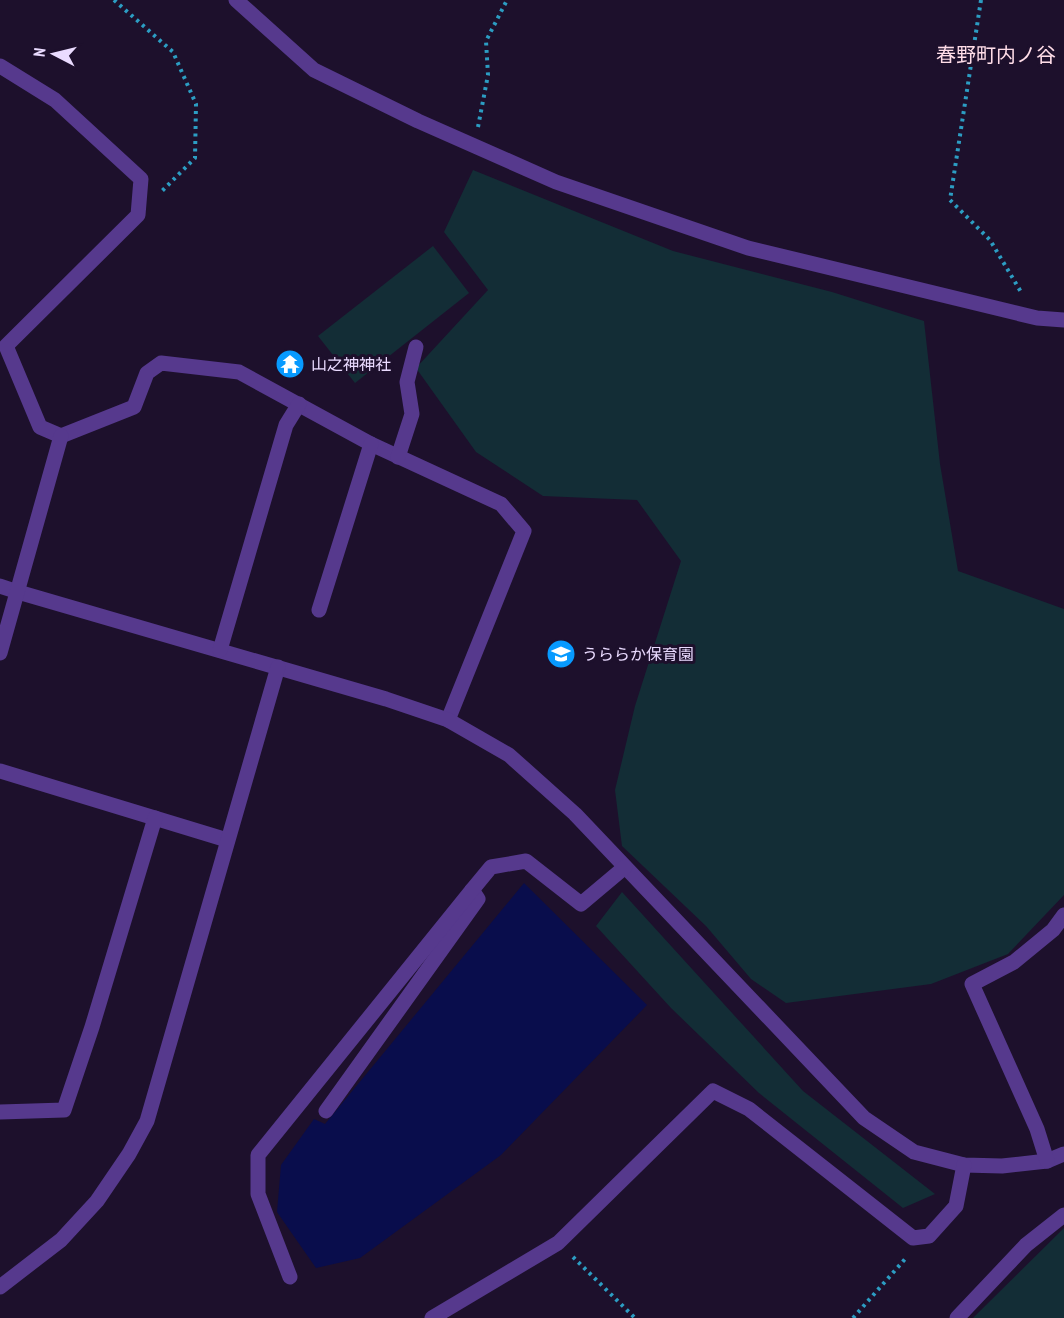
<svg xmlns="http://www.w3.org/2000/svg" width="1064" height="1318" viewBox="0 0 1064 1318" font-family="'PT Sans Narrow','Noto Sans JP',sans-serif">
<rect width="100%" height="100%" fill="#1d102c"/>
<!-- green -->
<g fill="#132d36">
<path d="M473 170 673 251 832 292 924 321 940 464 958 571 1064 609V895L1008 954 931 984 786 1003 751 979 706 926 622 846 615 790 635 706 681 561 637 500 543 496 476 452 416 368 488 290 444 232Z"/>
<path d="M433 246 469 293 355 383 318 336Z"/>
<path d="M622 892 803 1091 935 1194 903 1208 759 1093 671 1008 596 926Z"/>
<path d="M1064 1228V1318H973L978 1313Z"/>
</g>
<!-- water -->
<path fill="#090d4c" d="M524 883 647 1005 501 1155 360 1258 316 1268 277 1212 281 1165 314 1119 325 1124Z"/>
<!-- building -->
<path fill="#351b4e" d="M283 354 304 360 300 375 279 369Z"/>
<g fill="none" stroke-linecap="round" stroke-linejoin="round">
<!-- path -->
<g stroke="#2c9dc3" stroke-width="4" stroke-dasharray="3 4.5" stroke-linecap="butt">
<path d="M114 0 173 52 196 104 195 158 162 191"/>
<path d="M981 0 950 200 990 240 1021 292"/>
<path d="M478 127 488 75 486 41 507 0"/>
<path d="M573 1257 635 1318"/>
<path d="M853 1318 906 1258"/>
</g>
<!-- minor -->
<g stroke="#56398d" stroke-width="15">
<path d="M236 0 314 70 418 121 556 182 748 248 1037 318 1064 320"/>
<path d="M0 66 55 100 141 179 138 215 6 346 40 427 61 436 134 407 147 373 161 363 239 372 371 444 501 504 524 531 448 720"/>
<path d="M398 457 412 414 407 382 416 347"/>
<path d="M0 586 18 592 386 699 448 720 509 755 575 814 864 1118 914 1152 964 1165 1002 1166 1047 1161 1064 1154"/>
<path d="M319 610 371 444"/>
<path d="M220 650 286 425 299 404"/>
<path d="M0 653 61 436"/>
<path d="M0 771 227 840"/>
<path d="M326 1111 478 899 472 890"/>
<path d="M0 1112 64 1110 92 1027 155 818"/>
<path d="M1047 1161 1037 1129 972 984 1014 962 1053 930 1064 915"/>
<path d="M290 1277 258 1194V1155L472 890 491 867 526 861 581 904 625 867"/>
<path d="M0 1287 61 1240 97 1201 129 1154 147 1121 278 667"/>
<path d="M432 1318 558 1243 713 1091 749 1109 913 1238 929 1236 956 1206 964 1165"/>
<path d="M957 1318 1026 1245 1064 1215"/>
</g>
</g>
<!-- icons -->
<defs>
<g id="temple-disc" transform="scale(1.5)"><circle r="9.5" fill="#079aff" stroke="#1d102c"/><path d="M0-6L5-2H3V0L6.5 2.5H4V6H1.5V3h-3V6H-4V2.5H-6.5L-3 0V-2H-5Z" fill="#fff"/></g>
<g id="school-disc" transform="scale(1.5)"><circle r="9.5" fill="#079aff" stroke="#1d102c"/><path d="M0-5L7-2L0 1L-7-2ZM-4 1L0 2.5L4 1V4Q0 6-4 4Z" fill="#fff"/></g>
</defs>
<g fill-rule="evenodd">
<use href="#temple-disc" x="290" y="364"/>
<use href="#school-disc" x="561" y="654"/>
</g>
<g text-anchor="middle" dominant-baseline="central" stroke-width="6" stroke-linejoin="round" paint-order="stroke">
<!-- poi labels -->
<g font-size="16" fill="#eadbff" stroke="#1d102c" text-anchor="start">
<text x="311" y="364">山之神神社</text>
<text x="582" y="654">うららか保育園</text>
</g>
<!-- quarter labels -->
<g font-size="20" fill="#ffdde8" stroke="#1d102c">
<text x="996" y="55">春野町内ノ谷</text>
</g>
</g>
<!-- north arrow -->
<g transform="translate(54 54) rotate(277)" stroke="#1d102c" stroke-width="4.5" paint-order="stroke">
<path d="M0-4.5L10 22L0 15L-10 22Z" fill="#eadbff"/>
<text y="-9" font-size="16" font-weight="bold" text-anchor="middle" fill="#eadbff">N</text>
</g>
</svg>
